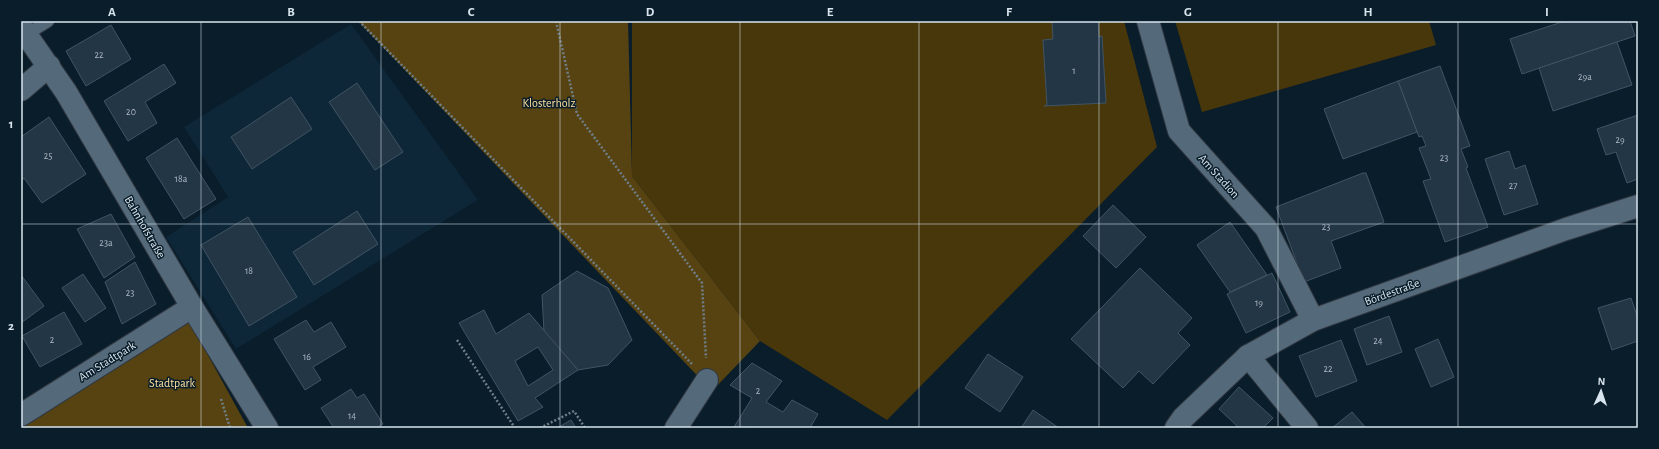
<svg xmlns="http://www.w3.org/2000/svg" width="1659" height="449" viewBox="0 0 1659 449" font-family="'Alegreya Sans',sans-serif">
<rect width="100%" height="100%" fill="#0a1d2a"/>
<!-- built -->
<path fill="#0d2638" d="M351 24 478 200 236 349 166 237 228 197 184 127Z"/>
<!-- green -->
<g fill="#48370b">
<path d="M632 21H1124L1157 147 887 420 760 341 632 176Z"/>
<path d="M1175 21H1429L1436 45 1202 112Z"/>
</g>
<!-- forest -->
<g fill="#574311">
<path d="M358 21H628L632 176 760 341 712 391Z"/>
<path d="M188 319 248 428H21V427Z"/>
</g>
<!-- building -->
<g fill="#233645" stroke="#405463" fill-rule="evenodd">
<path d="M1052 21H1098L1099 37 1102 36 1106 103 1044 106 1047 105 1043 40 1053 39Z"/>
<path d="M1565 21H1630L1635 36 1522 74 1510 39Z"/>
<path d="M111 25 131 59 86 86 66 51Z"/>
<path d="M1617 42 1632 85 1553 111 1539 68Z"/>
<path d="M164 64 176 83 145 102 157 123 128 141 104 101Z"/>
<path d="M1440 66 1470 146 1461 149 1468 167 1466 168 1488 227 1445 242 1423 181 1431 179 1419 148 1426 146 1422 136 1419 137 1398 81Z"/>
<path d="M1398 81 1417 132 1343 159 1324 109Z"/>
<path d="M357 83 403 152 375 170 329 102Z"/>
<path d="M291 97 312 129 252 169 231 137Z"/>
<path d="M1638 115V179L1627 183 1616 152 1606 155 1597 129Z"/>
<path d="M49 117 86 174 42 203 24 178 21 181V137Z"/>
<path d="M177 138 216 199 184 219 146 158Z"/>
<path d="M1509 151 1515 169 1525 165 1538 204 1504 215 1485 159Z"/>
<path d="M1363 173H1366L1384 222 1331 241 1341 268 1304 282 1276 207Z"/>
<path d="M1113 205 1146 237 1116 268 1083 236Z"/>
<path d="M357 211 378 244 314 285 293 252Z"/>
<path d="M111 214 135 257 104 278 77 229Z"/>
<path d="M248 217 297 297 249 326 201 245Z"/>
<path d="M1230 222 1267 275 1230 292 1197 245Z"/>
<path d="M135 262 156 304 122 324 105 282Z"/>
<path d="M1140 268 1192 318 1178 333 1190 345 1153 384 1139 371 1123 388 1071 339Z"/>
<path d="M577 271 608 288 632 340 608 365 578 370 544 332 542 295Z"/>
<path d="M1272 273 1290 312 1246 333 1227 294Z"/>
<path d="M83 274 106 308 85 322 62 288Z"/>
<path d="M21 275 44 306 21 323Z"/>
<path d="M1631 298 1638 319V341L1612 350 1598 308Z"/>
<path d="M484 310 496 334 529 313 578 370 535 398 543 407 518 421 459 323ZM538 347 553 370 528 386 515 361Z"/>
<path d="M64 312 82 344 40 367 22 336Z"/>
<path d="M1389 316 1402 352 1367 365 1354 329Z"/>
<path d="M306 320 314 332 331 322 346 347 313 367 321 380 305 390 274 339Z"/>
<path d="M1438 339 1454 377 1431 387 1415 349Z"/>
<path d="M1341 340 1357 381 1316 397 1299 356Z"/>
<path d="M988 354 1023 377 1000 412 965 388Z"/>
<path d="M752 363 782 381 766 402 783 412 792 400 818 414 810 428 734 427 752 398 730 385Z"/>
<path d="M1239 387 1273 418 1263 428H1239L1219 409Z"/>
<path d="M351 389 357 398 364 394 383 424 375 428H334L321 408Z"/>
<path d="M1033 410 1059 428H1021Z"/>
<path d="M1352 412 1366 428H1332Z"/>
<path d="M571 420 576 428H557Z"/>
</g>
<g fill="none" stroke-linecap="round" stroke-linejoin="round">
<!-- service casing -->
<g stroke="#303842" stroke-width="14">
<path id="service" d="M27 34 48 21"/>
</g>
<!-- minor casing -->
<g stroke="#303842" stroke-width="24">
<g id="minor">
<path d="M1148 21 1179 131 1266 228 1313 320"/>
<path d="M21 27 66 92 192 307 267 428"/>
<path d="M21 90 49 66"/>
<path d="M1248 356 1307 428"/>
<path d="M21 415 192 307"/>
<path d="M676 428 707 380"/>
</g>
</g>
<!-- tertiary casing -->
<g stroke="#303842" stroke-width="24">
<path id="tertiary" d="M1176 428 1183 418 1248 356 1313 320 1566 229 1638 206"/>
</g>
<!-- path -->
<g stroke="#6f7f8a" stroke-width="2.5" stroke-dasharray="2 2" stroke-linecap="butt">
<path d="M359 21 692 364"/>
<path d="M556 21 577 114 702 283 706 358"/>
<path d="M457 340 515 428"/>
<path d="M221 399 230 428"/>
<path d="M540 428 574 411 585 428"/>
</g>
<!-- service -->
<use href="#service" stroke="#546979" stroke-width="12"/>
<!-- minor -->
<use href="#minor" stroke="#546979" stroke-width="22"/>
<!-- tertiary -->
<use href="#tertiary" stroke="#546979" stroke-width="22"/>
</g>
<!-- grid -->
<path fill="none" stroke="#d9e5ee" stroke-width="1" stroke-opacity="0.55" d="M201 21V428M381 21V428M560 21V428M740 21V428M919 21V428M1099 21V428M1278 21V428M1458 21V428M21 224H1638"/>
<g text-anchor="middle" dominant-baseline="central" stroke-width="3" stroke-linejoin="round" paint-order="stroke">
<!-- number labels -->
<g font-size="10" fill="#acb9c4">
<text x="99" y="55">22</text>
<text x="1074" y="71">1</text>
<text x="1585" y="77">29a</text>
<text x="131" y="112">20</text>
<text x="1620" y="140">29</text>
<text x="48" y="156">25</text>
<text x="1444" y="158">23</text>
<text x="181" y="179">18a</text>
<text x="1513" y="186">27</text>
<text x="1326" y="227">23</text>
<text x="106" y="243">23a</text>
<text x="249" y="271">18</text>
<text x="130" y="293">23</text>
<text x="1259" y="303">19</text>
<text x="52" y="340">2</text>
<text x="1378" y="341">24</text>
<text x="307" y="357">16</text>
<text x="1328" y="369">22</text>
<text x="758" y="391">2</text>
<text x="352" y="416">14</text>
</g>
<!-- park labels -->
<g font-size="12" fill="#fee09f" stroke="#0a1d2a">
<text x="549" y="103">Klosterholz</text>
<text x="172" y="383">Stadtpark</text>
</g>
<!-- street labels -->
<g font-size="12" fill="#d9e5ee" stroke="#0a1d2a">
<text transform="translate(1219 176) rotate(48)">Am Stadion</text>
<text transform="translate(145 227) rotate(60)">Bahnhofstraße</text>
<text transform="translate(1392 292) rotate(-20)">Bördestraße</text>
<text transform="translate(107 361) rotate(-32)">Am Stadtpark</text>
</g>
</g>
<!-- border -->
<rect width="1659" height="449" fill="none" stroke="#0a1d2a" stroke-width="44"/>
<!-- north arrow -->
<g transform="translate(1601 391) rotate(3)" stroke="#0a1d2a" stroke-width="3" paint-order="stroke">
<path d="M0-3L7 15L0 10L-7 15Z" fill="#d9e5ee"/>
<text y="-6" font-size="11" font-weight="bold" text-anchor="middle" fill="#d9e5ee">N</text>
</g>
<rect x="22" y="22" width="1615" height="405" fill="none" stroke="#d9e5ee" stroke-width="1.5"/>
<g font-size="13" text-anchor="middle" font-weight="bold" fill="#d9e5ee">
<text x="112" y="16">A</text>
<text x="291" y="16">B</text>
<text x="471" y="16">C</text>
<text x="650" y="16">D</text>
<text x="830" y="16">E</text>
<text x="1009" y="16">F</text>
<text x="1188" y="16">G</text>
<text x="1368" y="16">H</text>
<text x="1547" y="16">I</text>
<text x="11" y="128">1</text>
<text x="11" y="330">2</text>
</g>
</svg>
